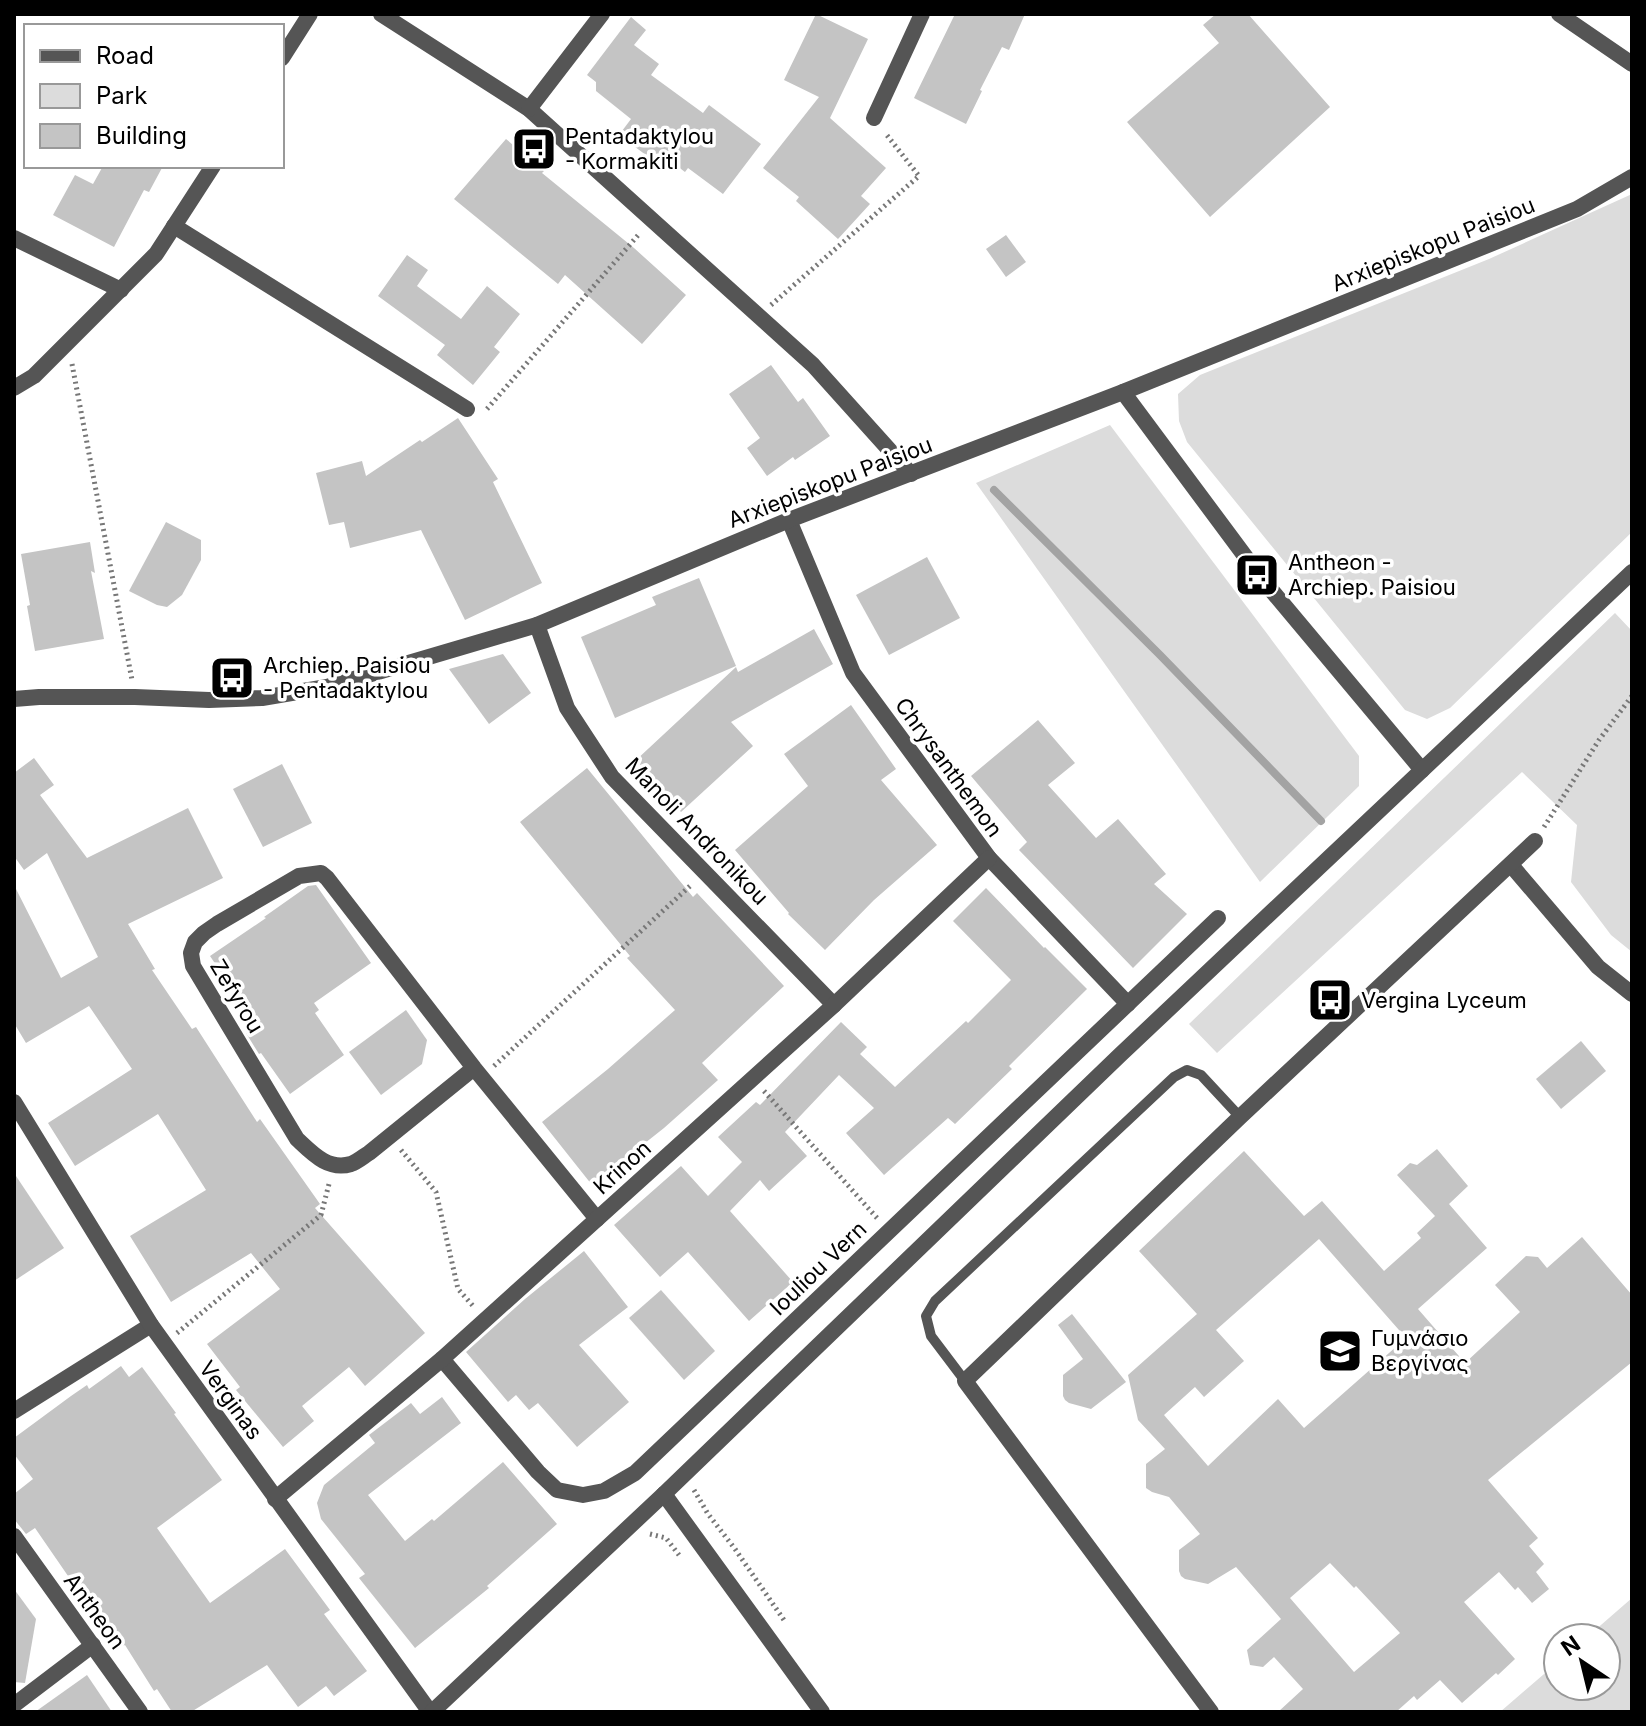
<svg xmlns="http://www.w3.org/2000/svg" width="1646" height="1726" viewBox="0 0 1646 1726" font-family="Inter,sans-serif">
<rect width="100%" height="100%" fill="#fff"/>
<!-- green -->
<g fill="#dcdcdc">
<path d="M1632 194V532L1450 708 1427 719 1405 710 1187 442 1179 421 1178 394 1200 375 1489 259Z"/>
<path d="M1110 425 1359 756V786L1260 882 976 483Z"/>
<path d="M1615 613 1632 631V952L1611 935 1571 882 1577 825 1522 772 1217 1053 1189 1024Z"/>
<path d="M1632 1598V1712H1500L1558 1662V1686H1606V1638H1586Z"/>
</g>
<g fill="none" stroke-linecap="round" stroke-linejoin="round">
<!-- stream -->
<path stroke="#a3a3a3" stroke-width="8" d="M994 490 1160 655 1321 821"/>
</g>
<!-- building -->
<g fill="#c4c4c4" fill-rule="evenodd">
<path d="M816 14 868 39 830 118 886 168 861 196 870 204 838 239 796 201 799 197 763 168 819 97 784 80Z"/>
<path d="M955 14H1025L1009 50 1002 47 980 90 982 91 966 124 914 98Z"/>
<path d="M1216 14H1248L1330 107 1210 217 1127 122 1219 43 1203 25Z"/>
<path d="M631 17 646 30 634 45 659 64 651 75 703 113 709 105 761 144 723 194 688 168 685 172 660 153 654 161 619 135 631 119 596 91V82L587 75Z"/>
<path d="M506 139 544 171 542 173 634 248 686 295 642 344 565 275 558 284 454 199Z"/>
<path d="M103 166H163L149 192 144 190 114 247 53 215 75 175 93 184Z"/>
<path d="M1006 235 1026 262 1006 277 986 249Z"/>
<path d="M407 255 428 270 417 286 461 319 487 286 520 314 494 347 500 352 473 385 437 355 445 345 378 296Z"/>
<path d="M771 365 798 402 803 398 830 436 795 460 793 457 767 476 747 448 760 438 729 394Z"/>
<path d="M458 418 498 479 493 482 542 583 465 620 421 530 350 548 344 522 329 525 316 473 362 461 366 476 420 440 422 442Z"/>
<path d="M166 522 201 540V560L182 595 167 607 157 605 129 591Z"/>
<path d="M90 542 95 573 91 571 104 639 35 651 27 606 30 605 21 554Z"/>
<path d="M927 557 960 618 889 655 856 595Z"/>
<path d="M699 578 736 666 615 718 581 637 656 605 652 597Z"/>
<path d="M814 629 833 664 731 722 753 746 681 812 634 762 736 667 738 672Z"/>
<path d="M503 654 531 693 489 724 449 669Z"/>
<path d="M851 705 896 769 881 780 937 845 874 900 825 950 788 914 789 913 735 850 808 786 784 754Z"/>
<path d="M1038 720 1075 763 1048 785 1096 838 1118 819 1166 874 1154 884 1187 914 1133 968 1019 850 1027 842 971 776Z"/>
<path d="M34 758 54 785 40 795 87 858 188 808 223 878 128 924 155 969 152 970 192 1029 196 1027 257 1122 260 1119 320 1204 315 1208 425 1333 365 1386 349 1367 302 1406 314 1421 283 1447 236 1390 240 1387 207 1344 280 1289 251 1253 171 1302 130 1236 206 1190 158 1114 75 1166 48 1123 132 1069 89 1006 26 1043 14 1023V885L61 978 98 957 47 853 24 870 14 856V773Z"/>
<path d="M282 764 312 823 263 847 233 789Z"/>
<path d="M587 768 693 897 697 893 784 986 702 1063 718 1080 664 1128 592 1185 542 1122 608 1069 675 1010 627 958 630 956 520 822Z"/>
<path d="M316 885 371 963 314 1003 319 1010 315 1013 344 1055 290 1094 261 1053 259 1054 246 1033 257 1026 210 956 266 918 264 917 308 886Z"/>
<path d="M986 888 1044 948 1045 947 1087 989 1009 1066 1012 1069 955 1124 948 1118 884 1175 846 1133 874 1108 839 1075 785 1132 807 1156 769 1191 760 1180 730 1211 793 1282 749 1321 688 1252 660 1277 614 1225 681 1166 708 1196 742 1162 718 1137 756 1102 760 1105 841 1022 867 1047 860 1054 895 1087 966 1021 968 1023 1011 980 953 921Z"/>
<path d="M406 1010 427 1040 422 1064 381 1095 349 1052Z"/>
<path d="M1581 1041 1606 1071 1561 1109 1536 1079Z"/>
<path d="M1437 1149 1468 1186 1449 1204 1487 1248 1418 1309 1465 1363 1520 1312 1495 1285 1526 1256 1538 1257 1547 1268 1582 1237 1632 1295V1362L1488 1480 1538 1538 1529 1546 1544 1564 1536 1572 1549 1589 1532 1603 1518 1587 1515 1590 1499 1572 1464 1602 1515 1659 1498 1675 1496 1673 1462 1703 1440 1680 1417 1700 1414 1696 1396 1712H1278L1303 1689 1274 1657 1263 1667 1250 1665 1247 1650 1281 1619 1236 1567 1208 1584 1185 1579 1181 1576 1179 1571V1550L1200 1534 1169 1497 1152 1492 1146 1488V1464L1165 1449 1138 1420 1128 1375 1197 1314 1139 1251 1244 1151 1304 1216 1322 1201 1384 1271 1421 1238 1417 1233 1435 1216 1397 1175 1410 1163 1417 1165ZM1319 1239 1406 1338 1304 1428 1278 1399 1208 1466 1164 1415 1195 1387 1204 1397 1244 1361 1216 1330ZM1330 1563 1354 1588 1356 1586 1400 1633 1354 1672 1290 1598Z"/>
<path d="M14 1173 64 1248 14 1281Z"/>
<path d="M584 1251 628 1307 579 1345 629 1402 577 1447 538 1403 529 1410 516 1395 508 1402 466 1352 525 1299Z"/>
<path d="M661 1290 715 1351 684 1380 629 1318Z"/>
<path d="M1072 1314 1126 1382 1091 1409 1069 1403 1065 1400 1063 1396V1375L1083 1359 1058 1325Z"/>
<path d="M121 1366 129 1377 142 1367 176 1413 174 1414 222 1480 157 1528 210 1603 285 1549 330 1610 324 1614 367 1671 334 1696 326 1686 298 1707 267 1665 191 1712H172L157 1689 154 1691 125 1645 123 1646 80 1586 77 1589 35 1528 26 1534 14 1519V1494L33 1479 14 1454V1438L71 1396 87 1385 89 1389Z"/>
<path d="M442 1397 461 1423 368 1495 405 1541 432 1519 434 1521 503 1462 557 1524 487 1586 489 1588 415 1648 359 1578 365 1574 321 1519 317 1503 324 1485 375 1443 369 1435 411 1403 420 1414Z"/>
<path d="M14 1589 36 1619 25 1683 14 1682Z"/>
<path d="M87 1675 112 1712H35Z"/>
</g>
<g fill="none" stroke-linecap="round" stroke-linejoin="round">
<!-- path -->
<g stroke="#777" stroke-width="5" stroke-dasharray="2 4" stroke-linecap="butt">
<path d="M771 305 919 176 886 134"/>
<path d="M72 364 132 680"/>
<path d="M487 409 640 233"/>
<path d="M1544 827 1599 740 1632 696"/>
<path d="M494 1066 690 886"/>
<path d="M764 1091 877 1218"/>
<path d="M401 1150 436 1192 458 1289 474 1307"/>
<path d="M177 1333 321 1215 329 1184"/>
<path d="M694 1490 708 1514 735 1549 786 1623"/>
<path d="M650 1534 666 1538 679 1555"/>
</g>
<!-- service -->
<path stroke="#555" stroke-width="10" d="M965 1381 931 1336 926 1316 935 1301 1174 1077 1187 1070 1201 1075 1240 1117"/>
<!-- minor -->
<g stroke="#555" stroke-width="16">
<path d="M381 14 529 109 813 365 911 474"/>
<path d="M1559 14 1632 64"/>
<path d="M282 58 310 14"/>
<path d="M529 109 602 14"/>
<path d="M874 118 922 14"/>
<path d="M174 226 467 409"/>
<path d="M14 238 121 290"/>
<path d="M14 388 34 376 156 254 213 166"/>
<path d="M1123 392 1577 209 1632 177"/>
<path d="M789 520 853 673 989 858 1128 1004"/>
<path d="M537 625 567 708 612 777 834 1005"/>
<path d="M1511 865 1598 967 1632 994"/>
<path d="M474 1068 369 1153C364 1156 357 1162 351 1164 328 1171 312 1153 297 1139L193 966 191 953 195 942 204 933 217 924 299 876 321 873 327 878 474 1068 597 1219"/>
<path d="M442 1359 538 1472 557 1490 583 1495 604 1491 635 1473 1218 918"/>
<path d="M14 1411 151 1325"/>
<path d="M664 1494 822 1712"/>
<path d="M275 1499 442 1359 834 1005 989 858"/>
<path d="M14 1536 140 1712"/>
<path d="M14 1705 93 1645"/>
<path d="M1211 1712 965 1381 1240 1117 1535 841"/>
</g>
<!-- tertiary -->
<g stroke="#555" stroke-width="16">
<path d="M14 699 39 697H135L209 700 262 698 327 687 537 625 789 520 1123 392 1262 579 1422 770"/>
<path d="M14 1102 151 1325 430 1712"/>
<path d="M432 1712 664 1494 1120 1055 1632 572"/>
</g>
</g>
<!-- icons -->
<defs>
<g id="bus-square" transform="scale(2.3)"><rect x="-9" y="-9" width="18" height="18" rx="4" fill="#000" stroke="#fff"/><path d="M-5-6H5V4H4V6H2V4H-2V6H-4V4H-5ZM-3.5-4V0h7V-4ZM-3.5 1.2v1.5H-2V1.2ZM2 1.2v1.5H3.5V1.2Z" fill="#fff"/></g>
<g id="school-square" transform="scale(2.3)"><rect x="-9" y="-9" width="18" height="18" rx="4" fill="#000" stroke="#fff"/><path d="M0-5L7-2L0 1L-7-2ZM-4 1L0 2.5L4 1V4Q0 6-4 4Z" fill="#fff"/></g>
</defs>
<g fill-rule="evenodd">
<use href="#bus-square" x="534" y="149"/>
<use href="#bus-square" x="1257" y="575"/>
<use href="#bus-square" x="232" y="678"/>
<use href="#bus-square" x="1330" y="1000"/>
<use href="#school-square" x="1340" y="1351"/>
</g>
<g text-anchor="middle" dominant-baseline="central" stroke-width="7" stroke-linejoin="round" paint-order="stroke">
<!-- poi labels -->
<g font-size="22" fill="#000" stroke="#fff" text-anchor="start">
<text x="565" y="136">Pentadaktylou<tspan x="565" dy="25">- Kormakiti</tspan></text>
<text x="1288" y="562">Antheon -<tspan x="1288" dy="25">Archiep. Paisiou</tspan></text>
<text x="263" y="665">Archiep. Paisiou<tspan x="263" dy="25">- Pentadaktylou</tspan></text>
<text x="1361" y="1000">Vergina Lyceum</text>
<text x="1371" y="1338">Γυμνάσιο<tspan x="1371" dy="25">Βεργίνας</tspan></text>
</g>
<!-- street labels -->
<g font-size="22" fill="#000" stroke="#fff">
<text transform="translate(1433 244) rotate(-22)">Arxiepiskopu Paisiou</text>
<text transform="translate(830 482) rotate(-21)">Arxiepiskopu Paisiou</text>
<text transform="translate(949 767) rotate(54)">Chrysanthemon</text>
<text transform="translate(697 831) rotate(46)">Manoli Andronikou</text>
<text transform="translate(237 996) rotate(59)">Zefyrou</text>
<text transform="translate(622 1167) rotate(-42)">Krinon</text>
<text transform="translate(818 1268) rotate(-44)">Iouliou Vern</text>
<text transform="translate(231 1400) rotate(54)">Verginas</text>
<text transform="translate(95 1611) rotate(54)">Antheon</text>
</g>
</g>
<!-- border -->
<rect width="1646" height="1726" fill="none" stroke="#000000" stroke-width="32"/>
<!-- legend -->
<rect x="24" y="24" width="260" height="144" fill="#ffffff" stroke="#999999" stroke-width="2"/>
<rect x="40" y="50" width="40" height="12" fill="#555555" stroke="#999999" stroke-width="2"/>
<text x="96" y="64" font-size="24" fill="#000000">Road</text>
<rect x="40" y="84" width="40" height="24" fill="#dcdcdc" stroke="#999999" stroke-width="2"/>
<text x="96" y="104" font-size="24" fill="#000000">Park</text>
<rect x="40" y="124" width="40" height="24" fill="#c4c4c4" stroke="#999999" stroke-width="2"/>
<text x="96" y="144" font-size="24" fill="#000000">Building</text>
<!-- north arrow -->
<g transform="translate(1582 1662) rotate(325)"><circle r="38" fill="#ffffff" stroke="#999999" stroke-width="2"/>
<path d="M0-6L14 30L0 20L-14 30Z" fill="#000000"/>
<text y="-12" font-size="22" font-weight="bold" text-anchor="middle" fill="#000000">N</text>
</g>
</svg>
